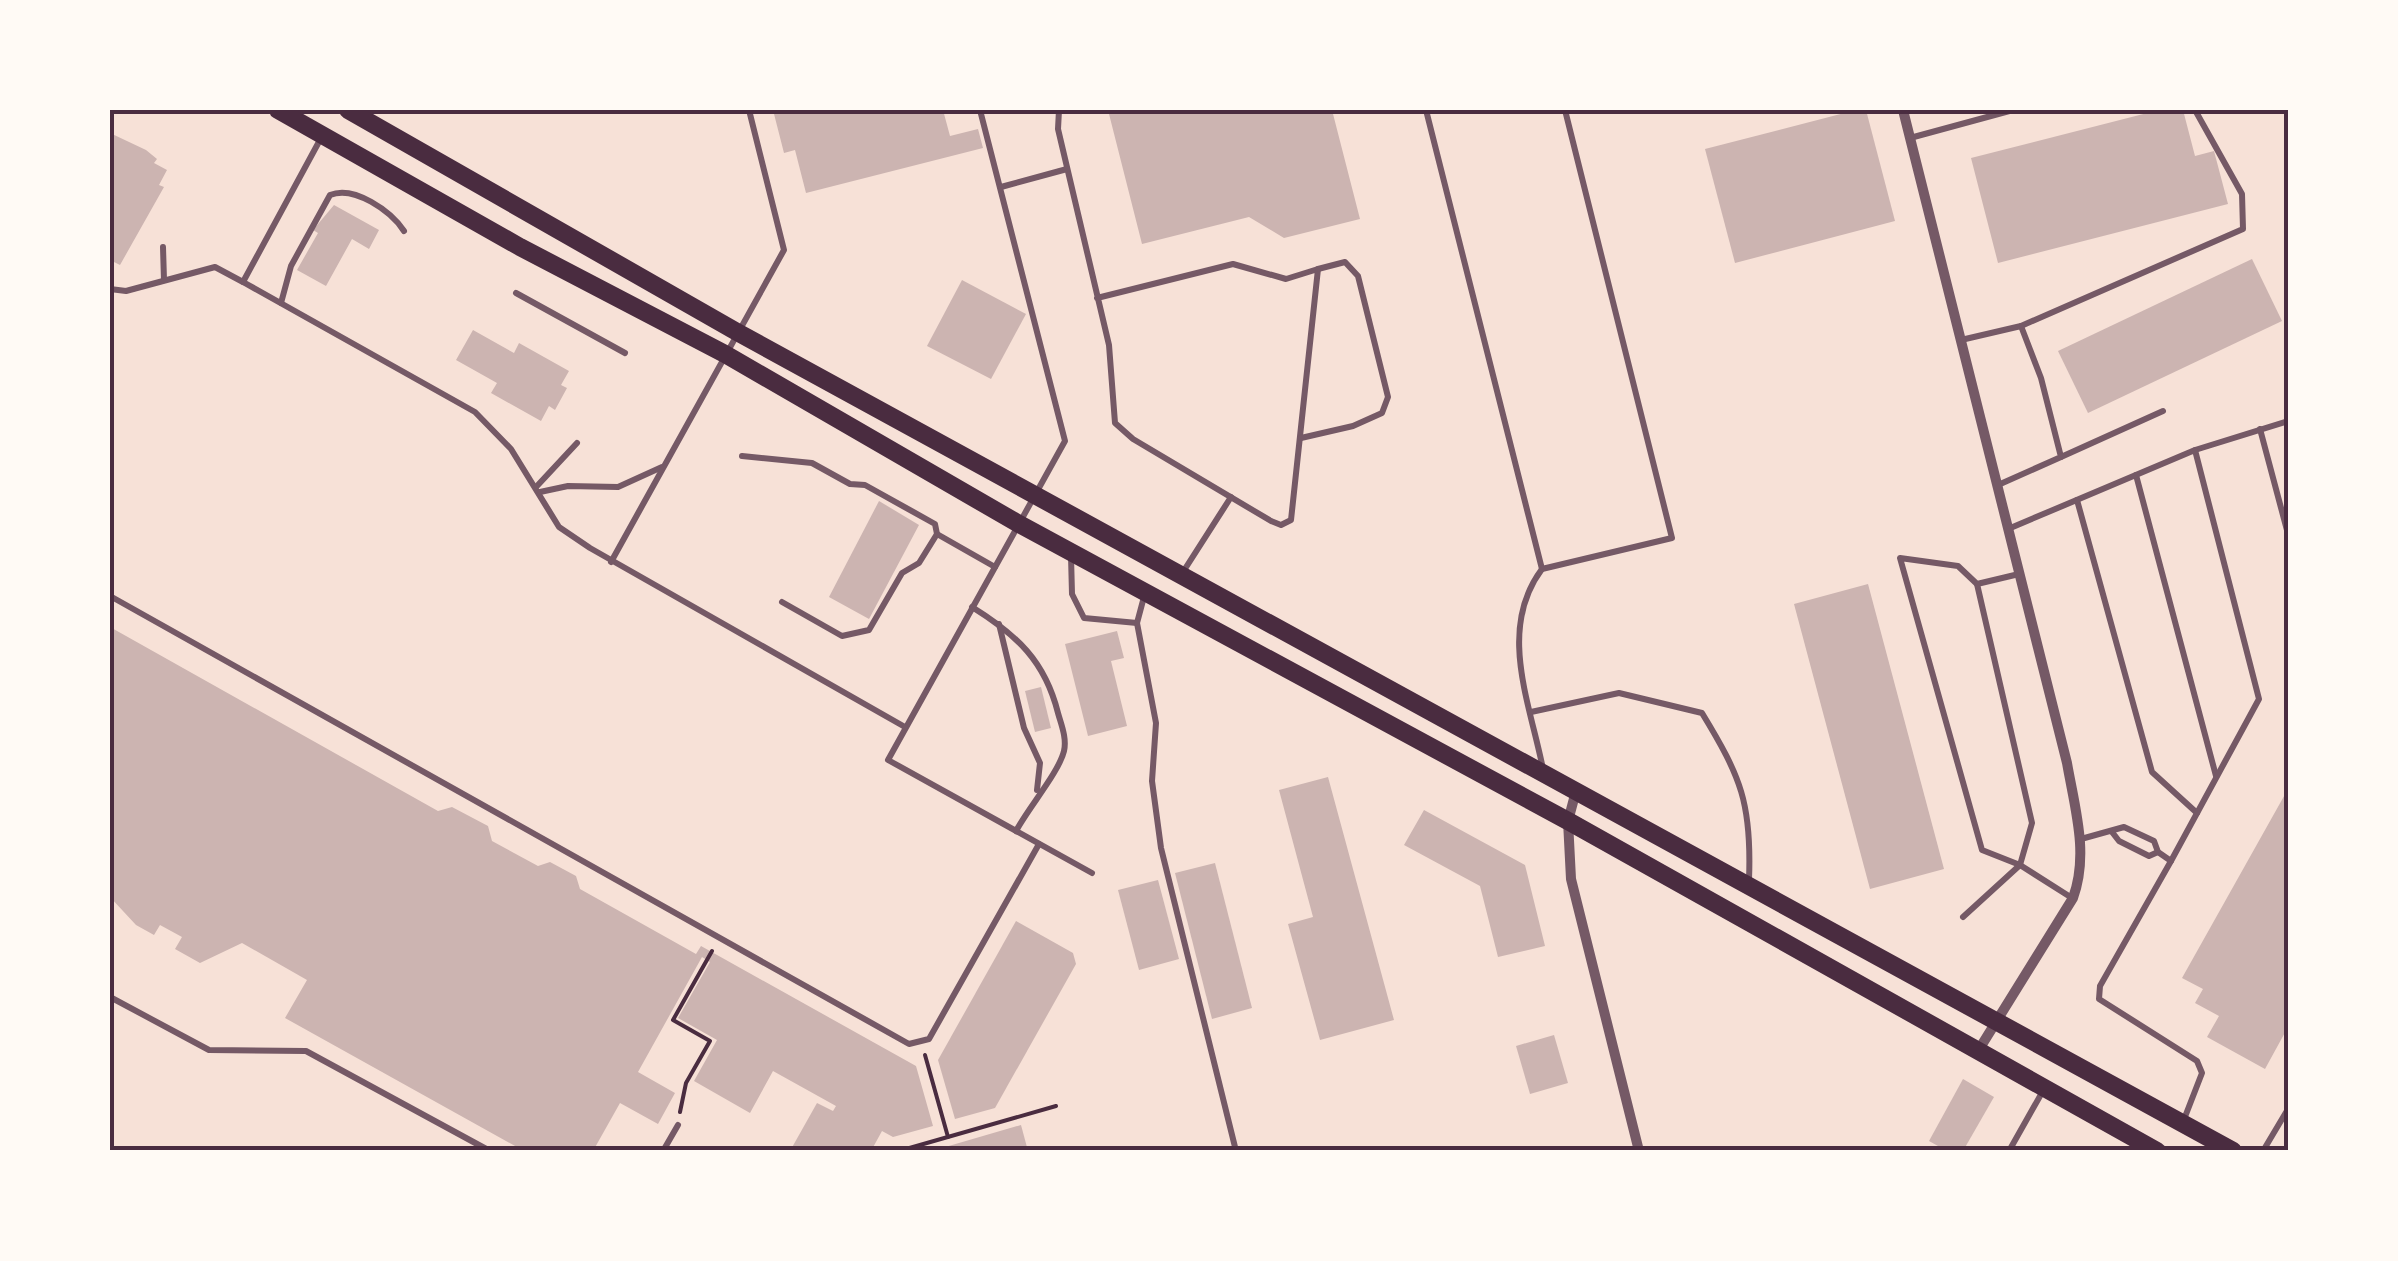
<svg xmlns="http://www.w3.org/2000/svg" width="2398" height="1261" viewBox="0 0 2398 1261" font-family="'Space Grotesk',sans-serif">
<rect width="100%" height="100%" fill="#f7e1d7"/>
<!-- building -->
<g fill="#ccb4b1">
<path d="M773 110H943L950 136 978 129 983 148 806 193 795 150 784 153Z"/>
<path d="M1108 110H1332L1360 219 1284 238 1249 217 1142 244Z"/>
<path d="M1856 110H1866L1895 221 1735 263 1705 149Z"/>
<path d="M2159 110H2183L2195 156 2214 151 2228 204 1998 263 1971 158Z"/>
<path d="M110 133 146 150 157 159 154 163 167 170 159 185 164 187 120 265 110 260Z"/>
<path d="M334 205 379 230 369 249 352 239 326 286 297 270 318 233 313 230Z"/>
<path d="M2252 259 2282 321 2088 413 2058 351Z"/>
<path d="M962 280 1026 314 991 379 927 346Z"/>
<path d="M473 330 514 353 519 343 569 371 561 385 567 388 555 410 549 406 541 421 491 393 497 383 456 360Z"/>
<path d="M879 501 919 525 869 619 829 597Z"/>
<path d="M1868 584 1944 869 1870 889 1794 604Z"/>
<path d="M110 627 438 811 452 807 488 826 492 841 538 866 550 862 576 876 580 889 696 954 701 946 916 1066 933 1126 893 1137 882 1131 871 1151H790L817 1103 833 1111 836 1106 773 1071 750 1113 694 1081 717 1040 678 1018 710 962 702 957 638 1072 675 1093 658 1124 620 1103 593 1151H524L285 1018 307 980 242 943 200 963 175 949 182 937 160 925 154 935 136 925 110 897Z"/>
<path d="M1117 631 1124 658 1111 661 1127 726 1088 736 1065 644Z"/>
<path d="M1041 687 1051 728 1035 732 1025 691Z"/>
<path d="M1328 777 1394 1020 1320 1040 1288 924 1313 917 1279 790Z"/>
<path d="M2288 789V1027L2265 1069 2207 1037 2219 1016 2195 1003 2203 989 2182 978Z"/>
<path d="M1424 810 1525 865 1545 946 1498 957 1480 886 1404 845Z"/>
<path d="M1215 863 1252 1008 1212 1019 1175 873Z"/>
<path d="M1158 880 1179 959 1139 970 1118 890Z"/>
<path d="M1016 921 1073 953 1076 964 995 1108 955 1119 938 1060Z"/>
<path d="M1554 1035 1568 1083 1530 1094 1516 1046Z"/>
<path d="M1963 1079 1994 1097 1963 1151H1947L1929 1141Z"/>
<path d="M1021 1125 1028 1151H935V1150Z"/>
</g>
<g fill="none" stroke-linecap="round" stroke-linejoin="round">
<!-- path -->
<g stroke="#4a2c40" stroke-width="4">
<path d="M925 1055 948 1137"/>
<path d="M680 1112 686 1083 710 1041 673 1020 712 951"/>
<path d="M899 1151 1056 1106"/>
</g>
<!-- service -->
<g stroke="#755966" stroke-width="6">
<path d="M980 110 1065 441 888 760 1092 873"/>
<path d="M1059 110 1058 129 1109 345 1115 423 1133 439 1271 521 1281 525 1291 520 1318 269 1286 279 1233 264 1097 298"/>
<path d="M1426 110 1542 569 1672 538 1565 110"/>
<path d="M321 138 243 282 475 412 511 449 559 527 590 548 905 727"/>
<path d="M1910 138 2013 110"/>
<path d="M1001 187 1067 169"/>
<path d="M163 247 164 280"/>
<path d="M110 289 126 291 215 267 243 282"/>
<path d="M516 293 625 353"/>
<path d="M281 303 291 266 330 195C354 185 391 211 404 231"/>
<path d="M2021 326 2243 229 2242 194 2195 110"/>
<path d="M1961 340 2021 326 2041 378 2061 457 1998 485"/>
<path d="M2260 429 2288 534"/>
<path d="M1301 438 1353 426 1382 413 1388 397 1358 276 1345 262 1318 269"/>
<path d="M2195 450 2288 421"/>
<path d="M742 456 812 463 850 484 865 485 935 524 937 534 919 563 902 573 869 630 842 636 782 602"/>
<path d="M2061 457 2163 411"/>
<path d="M2136 475 2216 776"/>
<path d="M537 486 577 443"/>
<path d="M540 492 568 486 618 487 662 467"/>
<path d="M2077 500 2152 772 2197 813"/>
<path d="M2008 529 2195 450 2259 699 2171 861"/>
<path d="M937 534 995 567"/>
<path d="M1071 556 1072 594 1084 618 1137 623"/>
<path d="M611 562 784 250 749 110"/>
<path d="M1542 569C1497 629 1530 703 1543 769"/>
<path d="M1183 572 1231 497"/>
<path d="M2019 574 1977 584 1958 566 1900 558 1982 850 2020 865 2072 898"/>
<path d="M1145 593 1137 623 1156 723 1152 781 1161 848 1236 1151"/>
<path d="M110 596 909 1044 929 1039 1039 844"/>
<path d="M972 607C1017 635 1045 661 1058 713 1061 724 1067 738 1064 751 1059 772 1029 807 1016 831"/>
<path d="M999 624 1024 728 1040 763 1037 790"/>
<path d="M1531 712 1619 693 1702 713C1741 777 1752 804 1749 880"/>
<path d="M2112 832 2119 841 2149 856 2158 852"/>
<path d="M2081 839 2124 827 2154 841 2158 852 2171 861 2100 986 2099 999 2197 1061 2202 1073 2183 1122"/>
<path d="M1963 917 2020 865 2032 823 1977 584"/>
<path d="M110 997 209 1050 306 1051 490 1151"/>
<path d="M663 1151 678 1125"/>
<path d="M2009 1151 2044 1089"/>
<path d="M2263 1151 2288 1109"/>
</g>
<!-- minor -->
<g stroke="#755966" stroke-width="10">
<path d="M1903 110 2067 763C2075 809 2089 854 2073 898L1978 1051"/>
<path d="M1576 791 1568 821 1571 879 1639 1151"/>
</g>
<!-- primary -->
<g stroke="#4a2c40" stroke-width="18">
<path d="M278 110 520 247 725 354 1019 524 1568 821 2157 1151"/>
<path d="M348 110 737 332 2233 1151"/>
</g>
</g>
<!-- border -->
<rect width="2398" height="1261" fill="none" stroke="#fffaf5" stroke-width="225"/>
<rect x="112" y="112" width="2174" height="1036" fill="none" stroke="#4a2c40" stroke-width="4"/>
</svg>
